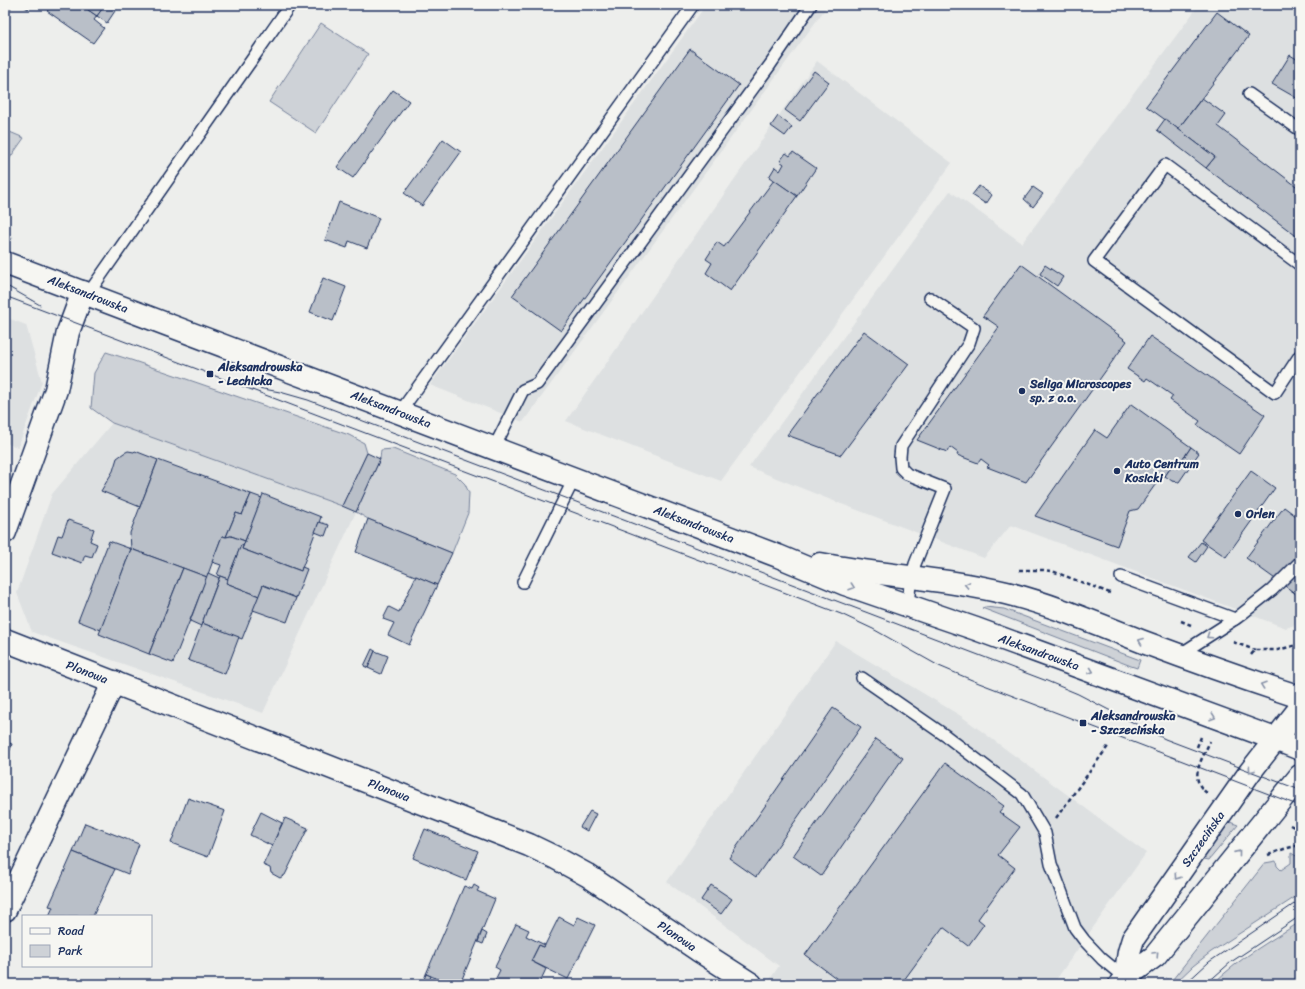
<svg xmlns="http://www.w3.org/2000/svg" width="1305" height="989" viewBox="0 0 1305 989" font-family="Sriracha,sans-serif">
<rect width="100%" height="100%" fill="#edeeec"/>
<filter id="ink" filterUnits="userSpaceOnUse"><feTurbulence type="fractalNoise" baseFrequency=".025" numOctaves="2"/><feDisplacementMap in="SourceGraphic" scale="8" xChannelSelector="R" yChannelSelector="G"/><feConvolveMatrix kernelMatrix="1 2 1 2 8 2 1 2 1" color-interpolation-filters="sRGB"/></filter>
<g filter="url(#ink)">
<!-- built -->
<g fill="#dde0e1">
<path d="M706 5H828L523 422 430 385Z"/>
<path d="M1199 5H1300V623L1286 628 1011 525 984 558 831 500 749 467 950 191 1022 243Z"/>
<path d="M817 61 952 163 721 481 566 421Z"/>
<path d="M5 317 26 325 42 382 18 447 5 443Z"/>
<path d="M112 423 342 506 356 512 263 713 32 632 17 593 52 494Z"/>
<path d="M836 641 961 716 1146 853 1053 984H778L770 979 779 966 667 882Z"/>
</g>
<!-- green -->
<g fill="#ced2d7" stroke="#74809a">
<path d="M321 23 368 54 316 133 269 102Z"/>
<path d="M5 130 24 138 5 165Z"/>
<path d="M106 352 134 361 349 435 364 443 367 453 342 506 112 423 91 408 94 373Z"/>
<path d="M393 449 455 474 465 484 469 493 468 513 452 553 368 519 356 512 380 459 381 450Z"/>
<path d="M985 607 1004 609 1140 660 1137 668 1131 666 982 608Z"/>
<path d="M1227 821 1238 825 1209 860 1204 859 1203 857Z"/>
<path d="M1291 853 1300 858V894L1211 952 1193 966 1174 984H1169L1265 863 1276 861 1277 866 1281 870 1291 863Z"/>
<path d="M1300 922V984H1213C1238 959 1270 941 1300 922Z"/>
</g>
<!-- building -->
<g fill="#b9bfc8" stroke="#1b2f5e">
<path d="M5 5H13L5 16Z"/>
<path d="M22 5H31L28 9Z"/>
<path d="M52 5H81L97 16 94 20 104 28 93 43 47 11Z"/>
<path d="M81 5H105L97 16Z"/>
<path d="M105 5H113L117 8 107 23 97 16Z"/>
<path d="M1217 12 1249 36 1178 129 1146 106Z"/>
<path d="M690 49 739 85 561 331 512 296Z"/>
<path d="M1290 55 1300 61V100L1272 84Z"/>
<path d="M814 71 829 82 800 121 785 110Z"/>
<path d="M393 90 409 101 353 178 337 167Z"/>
<path d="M1202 98 1226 115 1218 126 1300 189V236L1299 238 1206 168 1215 157 1178 129Z"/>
<path d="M778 116 792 127 785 136 771 126Z"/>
<path d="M1165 119 1215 157 1206 168 1157 130Z"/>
<path d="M443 139 461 152 422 206 404 193Z"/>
<path d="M793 152 816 168 797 196 769 177 775 167 780 171 784 164 780 161 786 153 790 156Z"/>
<path d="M774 180 797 196 730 291 706 273 712 263 706 259 717 242 724 247Z"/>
<path d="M979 186 992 195 986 204 972 195Z"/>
<path d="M1033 187 1043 194 1033 207 1024 199Z"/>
<path d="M339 202 379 218 367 248 349 241 347 248 325 240Z"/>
<path d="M1021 264 1127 341 1026 482 987 467 989 465 981 459 978 463 957 455 958 453 950 447 947 452 917 440 999 327 983 316Z"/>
<path d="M1045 265 1063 277 1057 286 1040 274Z"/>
<path d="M323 278 346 287 333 321 310 312Z"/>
<path d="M864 331 909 364 841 455 787 435Z"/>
<path d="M1150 336 1265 415 1239 454 1197 425 1200 421 1170 400 1173 396 1147 378 1145 381 1127 369Z"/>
<path d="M1131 404 1191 447 1179 465 1172 466 1165 476 1160 478 1138 509 1130 511 1117 546 1035 516 1095 430 1107 438Z"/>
<path d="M1191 447 1199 453 1179 482 1172 481 1165 476 1172 466 1179 465Z"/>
<path d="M128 451 134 452 135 451 158 460 140 507 101 491 113 471 117 458 124 453Z"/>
<path d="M367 453 380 459 356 512 342 506Z"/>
<path d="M158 460 251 494 242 515 236 513 226 537 222 536 207 577 131 549 130 533Z"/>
<path d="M1251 471 1275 488 1226 557 1201 540Z"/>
<path d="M251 494 262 498 245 541 231 536 226 537 236 513 242 515Z"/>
<path d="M263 494 321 517 301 571 242 549Z"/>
<path d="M1284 507 1300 519V588L1296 594 1246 558Z"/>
<path d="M368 519 452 553 437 585 356 552Z"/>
<path d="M68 520 94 529 90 541 97 544 92 557 85 555 82 563 52 552 58 535 62 536Z"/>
<path d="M319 522 329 525 325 536 315 532Z"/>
<path d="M222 536 226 537 231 536 245 541 243 546 241 545 228 579 217 575 221 565 212 562Z"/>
<path d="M109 541 131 549 101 630 78 621Z"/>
<path d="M1201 542 1207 546 1196 562 1189 557Z"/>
<path d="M241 545 243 546 242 549 301 571 302 567 307 569 296 598 263 585 259 596 226 583Z"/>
<path d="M131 549 183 568 149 654 99 634Z"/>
<path d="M183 568 207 577 173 663 149 654Z"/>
<path d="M208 573 219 578 201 626 190 621Z"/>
<path d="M220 576 228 579 226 583 259 596 242 639 202 623Z"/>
<path d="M416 576 437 585 409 645 388 635 394 623 383 619 389 607 399 612Z"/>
<path d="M263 585 296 598 287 622 253 610Z"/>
<path d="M202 623 239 637 225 674 188 660Z"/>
<path d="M372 649 375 651 368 668 364 666Z"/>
<path d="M375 651 388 656 381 674 368 668Z"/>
<path d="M833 708 861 727 756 877 729 858Z"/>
<path d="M876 739 903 758 821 876 793 856Z"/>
<path d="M5 741 12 744 5 765Z"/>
<path d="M945 763 1004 806 999 812 1020 827 998 855 1015 868 978 919 984 924 968 946 943 927 901 984H844L805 955Z"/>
<path d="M188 798 225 811 208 857 171 843Z"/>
<path d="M590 811 596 814 587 831 580 827Z"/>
<path d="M261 812 282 823 272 846 250 835Z"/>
<path d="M285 818 308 828 285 875 280 878 271 873 270 868 263 865Z"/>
<path d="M85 823 139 844 128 874 73 852Z"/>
<path d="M425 829 478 851 466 880 413 858Z"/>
<path d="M73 852 115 869 93 916H49L53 907 49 906Z"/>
<path d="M474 885 479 888 477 891 495 899 460 984H450L426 974 464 886 472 889Z"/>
<path d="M711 885 732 899 721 914 701 900Z"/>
<path d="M559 917 574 925 578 917 595 925 568 979 531 961 539 945 544 947Z"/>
<path d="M516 924 529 930 526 936 545 945 544 947 539 945 531 961 546 969 539 984H493L500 970 495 967Z"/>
<path d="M482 931 487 934 483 944 478 942Z"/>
<path d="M426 974 431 976 428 984 423 982Z"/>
</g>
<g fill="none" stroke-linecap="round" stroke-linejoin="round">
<!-- lane casing -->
<g stroke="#1b2f5e" stroke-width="14">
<g id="lane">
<path d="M1249 94 1300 130"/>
<path d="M1300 265 1165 165 1094 261 1275 393 1300 355"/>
<path d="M88 294 290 5"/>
<path d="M400 412 693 5"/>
<path d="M494 448 523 390 537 384 770 65 811 5"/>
<path d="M1121 577 1235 619"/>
<path d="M523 582 574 479"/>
<path d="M908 606 910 584 915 564 945 489 907 474 901 468 900 457 901 446 969 343 974 328 930 298"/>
<path d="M1179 655 1238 617 1272 590 1300 562"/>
<path d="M862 678 946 736 1022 794 1045 833 1051 864 1075 928 1084 940 1102 959 1125 978"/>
</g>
</g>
<!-- street casing -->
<g stroke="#1b2f5e" stroke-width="25">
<g id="street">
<path d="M5 532 56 390 68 332 83 292"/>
<path d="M5 640 529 845 556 858 587 875 698 950 751 984"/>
<path d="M5 910 114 682"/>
</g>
</g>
<!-- secondary casing -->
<g stroke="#1b2f5e" stroke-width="25">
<g id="secondary">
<path d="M5 263 778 556 845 584 976 629 1275 739"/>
<path d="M820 564C882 576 945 578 1006 593 1054 605 1100 625 1146 643 1197 662 1248 680 1300 697"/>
</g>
</g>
<!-- primary casing -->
<g stroke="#1b2f5e" stroke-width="25">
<g id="primary">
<path d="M1275 739 1300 749"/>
<path d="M1125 978 1129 952 1133 939 1250 772 1300 708"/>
<path d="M1120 984 1125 978 1155 956 1300 776"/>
</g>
</g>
<!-- path -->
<g stroke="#1b2f5e" stroke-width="2.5" stroke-dasharray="4 3" stroke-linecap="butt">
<path d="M5 236 12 239"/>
<path d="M1019 570H1043L1052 571 1110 593"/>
<path d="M1181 621 1191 625"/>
<path d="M1233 642 1255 650"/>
<path d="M1251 655 1255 650H1278L1300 644"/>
<path d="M1197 747 1201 737"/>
<path d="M1207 793C1187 779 1203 758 1210 741"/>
<path d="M1056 818 1109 745"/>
<path d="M1290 825 1300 830"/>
<path d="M1268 855 1284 849 1300 845"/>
<path d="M1163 984 1167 978"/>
</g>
<!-- lane -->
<use href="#lane" stroke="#f6f6f2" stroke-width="11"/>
<!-- street -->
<use href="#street" stroke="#f6f6f2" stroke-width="22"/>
<!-- secondary -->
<use href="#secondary" stroke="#f6f6f2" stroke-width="22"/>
<!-- primary -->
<use href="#primary" stroke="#f6f6f2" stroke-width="22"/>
<!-- tram -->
<g stroke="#1b2f5e" stroke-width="1">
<path d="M5 285 40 305"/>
<path d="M5 296 841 614 873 629 939 666 979 683 1300 806"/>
<path d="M258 388 280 392 308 400 1047 681 1078 694 1165 739 1300 790"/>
<path d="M1185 984 1209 962 1300 900"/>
<path d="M1206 984 1231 962 1300 916"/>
</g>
</g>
<!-- one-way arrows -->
<defs><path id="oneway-chevron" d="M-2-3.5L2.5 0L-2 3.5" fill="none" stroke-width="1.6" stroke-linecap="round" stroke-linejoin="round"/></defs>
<g stroke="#8892a8">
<use href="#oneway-chevron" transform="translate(967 585) rotate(-170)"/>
<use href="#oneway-chevron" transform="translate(852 587) rotate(19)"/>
<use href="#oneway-chevron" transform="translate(1209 636) rotate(146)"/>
<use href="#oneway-chevron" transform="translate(1141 641) rotate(-159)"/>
<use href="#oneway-chevron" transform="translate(1091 671) rotate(20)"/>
<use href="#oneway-chevron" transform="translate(1263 685) rotate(-161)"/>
<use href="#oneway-chevron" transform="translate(1213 717) rotate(19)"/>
<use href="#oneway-chevron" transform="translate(1251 770) rotate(126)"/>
<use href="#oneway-chevron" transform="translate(1238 853) rotate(-51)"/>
<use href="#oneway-chevron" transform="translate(1177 877) rotate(125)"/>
<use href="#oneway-chevron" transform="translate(1156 954) rotate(-47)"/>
</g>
</g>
<!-- markers -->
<g fill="#1b2f5e" stroke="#f6f6f2" stroke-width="1.5">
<rect x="206" y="370" width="8" height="8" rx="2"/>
<circle cx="1022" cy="391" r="4"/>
<circle cx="1117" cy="471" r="4"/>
<circle cx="1238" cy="514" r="4"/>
<rect x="1079" y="719" width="8" height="8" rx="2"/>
</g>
<g text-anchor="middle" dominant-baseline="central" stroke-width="4" stroke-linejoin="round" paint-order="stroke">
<!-- street labels -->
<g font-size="12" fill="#1b2f5e" stroke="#f6f6f2">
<text transform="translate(88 294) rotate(21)">Aleksandrowska</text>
<text transform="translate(391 409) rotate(21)">Aleksandrowska</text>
<text transform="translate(694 524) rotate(21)">Aleksandrowska</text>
<text transform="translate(1039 652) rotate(20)">Aleksandrowska</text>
<text transform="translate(87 672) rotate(21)">Plonowa</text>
<text transform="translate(389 790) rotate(21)">Plonowa</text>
<text transform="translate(1203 839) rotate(-55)">Szczecińska</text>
<text transform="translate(677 936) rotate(34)">Plonowa</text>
</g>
<!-- poi labels -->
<g font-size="12" font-weight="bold" fill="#1b2f5e" stroke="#f6f6f2" text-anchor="start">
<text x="218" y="367">Aleksandrowska<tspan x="218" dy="14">- Lechicka</tspan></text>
<text x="1030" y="384">Seliga Microscopes<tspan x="1030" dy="14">sp. z o.o.</tspan></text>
<text x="1125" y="464">Auto Centrum<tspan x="1125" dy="14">Kosicki</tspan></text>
<text x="1246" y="514">Orlen</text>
<text x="1091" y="716">Aleksandrowska<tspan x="1091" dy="14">- Szczecińska</tspan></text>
</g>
</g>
<!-- margin -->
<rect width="1305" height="989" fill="none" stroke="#f6f6f2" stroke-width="20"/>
<rect x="10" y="10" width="1285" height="969" fill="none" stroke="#1b2f5e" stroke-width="1.5" filter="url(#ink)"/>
<!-- legend -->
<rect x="22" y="915" width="130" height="52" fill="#f6f6f2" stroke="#9ea6b7"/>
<rect x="30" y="928" width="20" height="6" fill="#f6f6f2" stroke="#9ea6b7"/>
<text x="58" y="935" font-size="12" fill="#1b2f5e">Road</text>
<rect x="30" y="945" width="20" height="12" fill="#ced2d7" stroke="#9ea6b7"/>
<text x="58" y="955" font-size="12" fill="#1b2f5e">Park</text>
</svg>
